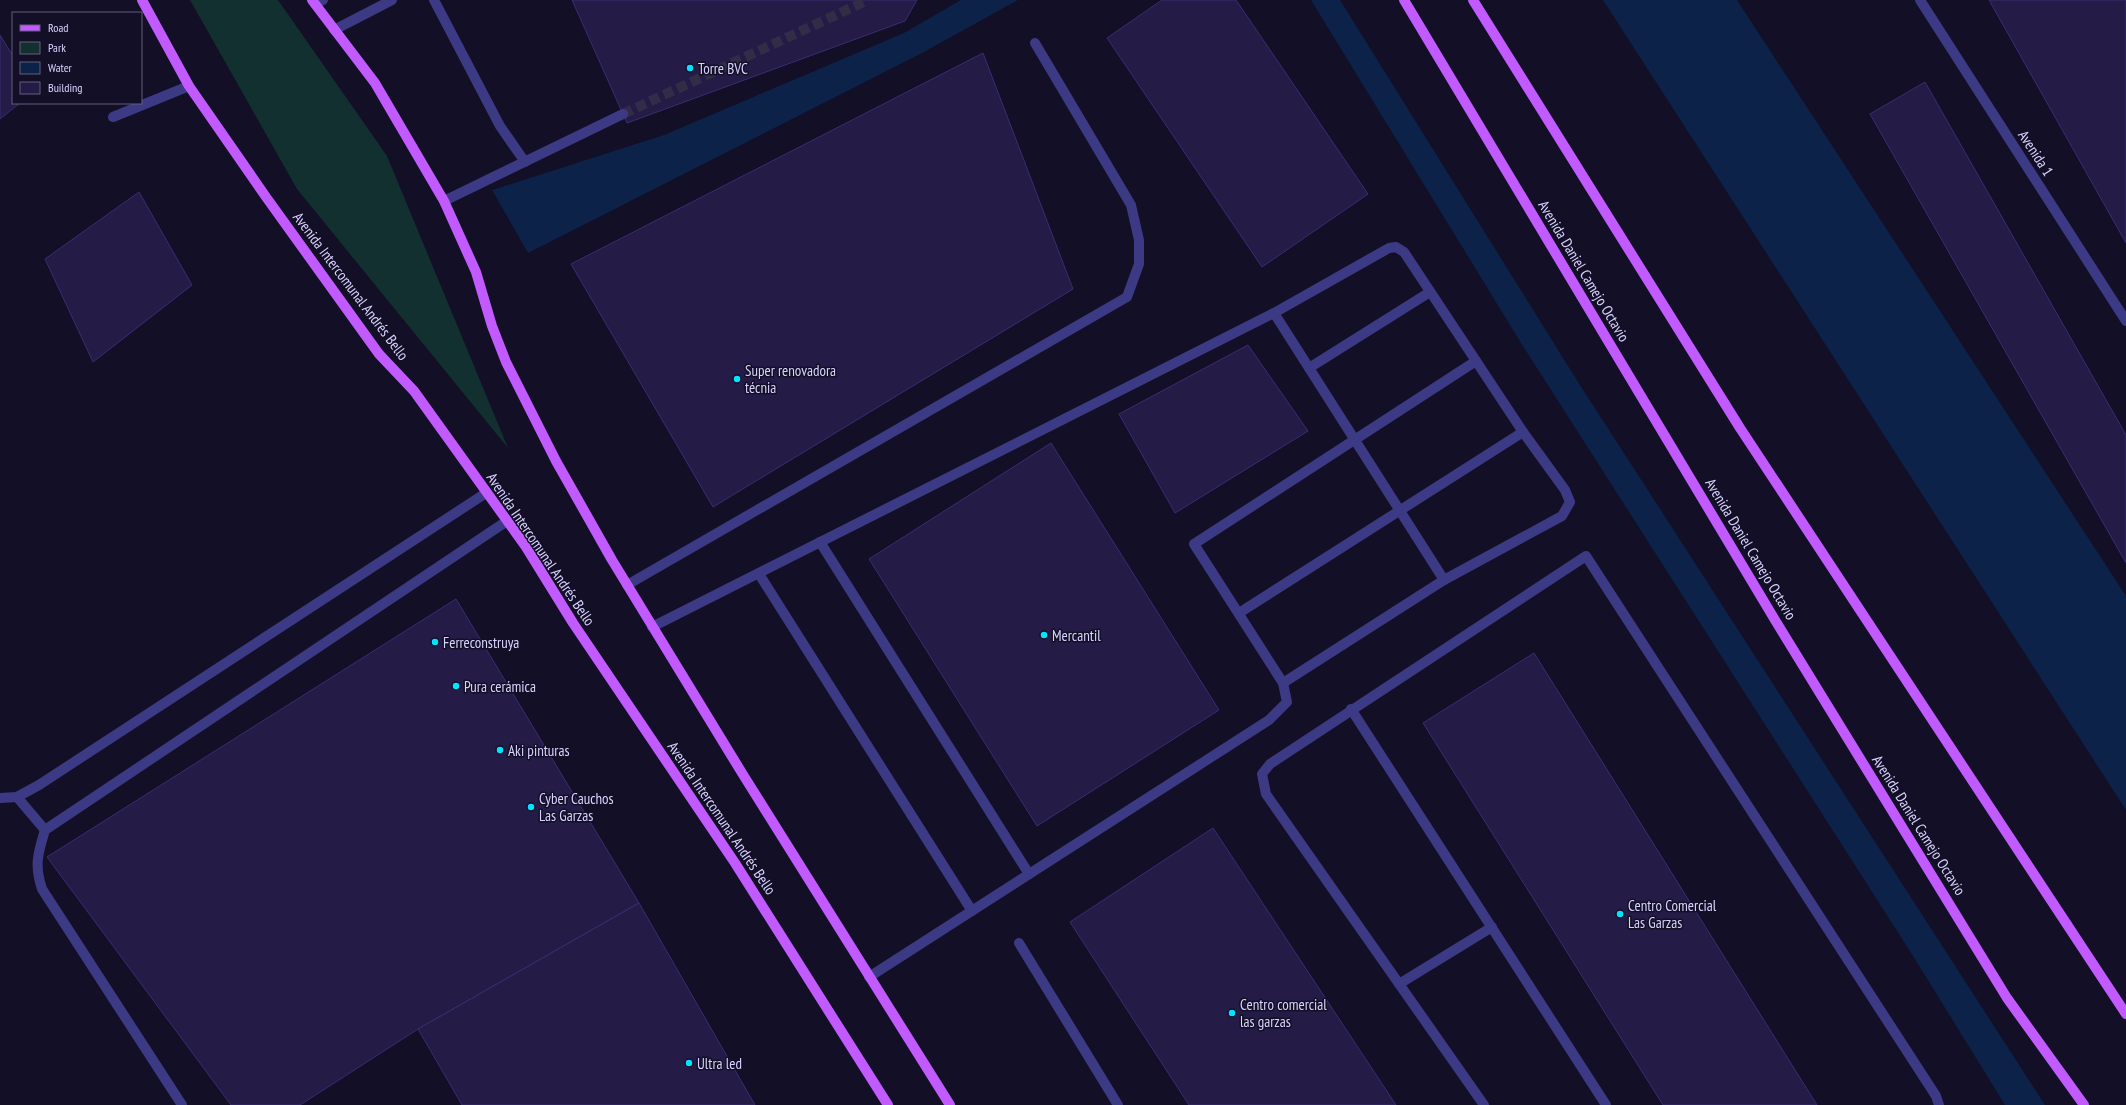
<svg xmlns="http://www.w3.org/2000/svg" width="2126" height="1105" viewBox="0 0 2126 1105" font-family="'PT Sans Narrow',sans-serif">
<rect width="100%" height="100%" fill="#130f26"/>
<!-- green -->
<path fill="#12302f" d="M190 0H278L387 156 508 448 297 189Z"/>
<!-- water -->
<g fill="#0c2248">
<path d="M961 0H1018L922 53 528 253 492 190 664 135 904 33Z"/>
<path d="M1311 0H1340L1578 382 2045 1105H2005L1913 956 1521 343Z"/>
<path d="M1603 0H1737L2126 596V810Z"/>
</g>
<!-- building -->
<g fill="#241b47" stroke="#3b2d73">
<path d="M572 0H917L905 21 627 123Z"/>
<path d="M1162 0H1236L1368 194 1262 267 1107 38Z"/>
<path d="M1989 0H2126V243Z"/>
<path d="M0 35 13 56V103H20L0 119Z"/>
<path d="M983 53 1073 289 713 507 571 264Z"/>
<path d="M1925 82 2126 435V563L1870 114Z"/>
<path d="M139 192 192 285 93 362 45 259Z"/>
<path d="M1248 345 1308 431 1175 513 1119 414Z"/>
<path d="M1051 443 1219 710 1037 826 869 559Z"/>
<path d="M456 599 639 903 418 1029 300 1105H231L47 857Z"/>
<path d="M1534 653 1817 1105H1663L1423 723Z"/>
<path d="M1213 828 1396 1105H1189L1070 922Z"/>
<path d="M639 903 755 1105H462L418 1029Z"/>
</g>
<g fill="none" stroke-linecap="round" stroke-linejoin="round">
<!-- minor-tunnel -->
<path stroke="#312d47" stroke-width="10" stroke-dasharray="10 5" stroke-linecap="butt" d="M623 114 868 0"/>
<!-- minor -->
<g stroke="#3d3a85" stroke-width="10">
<path d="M434 0 500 126 525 162"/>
<path d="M1920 0 2126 321"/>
<path d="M315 4 323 0"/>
<path d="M334 30 392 0"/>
<path d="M113 117 189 86"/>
<path d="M444 201 623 114"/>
<path d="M1274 313 1444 580"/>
<path d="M1309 368 1430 292"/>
<path d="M820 542 1029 874"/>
<path d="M759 574 972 911"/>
<path d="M627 585 1127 297 1139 264V240L1131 205 1035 43"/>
<path d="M1239 613 1523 432"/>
<path d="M652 627 1274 313 1389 248 1396 247 1404 252 1523 432 1565 490 1570 502 1562 516 1444 580 1283 683"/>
<path d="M1351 709 1606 1105"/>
<path d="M17 797 45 830"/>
<path d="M0 798 17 797 39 785 486 493"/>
<path d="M1019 943 1118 1105"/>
<path d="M869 977 1269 720 1287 702 1283 683 1194 544 1476 361"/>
<path d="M1399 984 1492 927"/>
<path d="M182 1105 42 889C34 865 38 853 45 830L507 521"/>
<path d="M1484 1105 1266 794 1262 774 1270 764 1586 556 1936 1096 1939 1105"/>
</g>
<!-- major -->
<g stroke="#c25bff" stroke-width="10">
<path d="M142 0 189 86 266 197 379 354 414 391 526 547 573 623 735 863 888 1105"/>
<path d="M312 0 375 83 444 201 476 272 492 326 506 362 556 461 612 560 742 773 950 1105"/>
<path d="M1404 0 1775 620 2007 998 2084 1105"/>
<path d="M1473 0 1740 428 2126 1014"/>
</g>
</g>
<!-- markers -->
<g fill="#00e5ff" stroke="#130f26" stroke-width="1.5">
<circle cx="690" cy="68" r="4"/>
<circle cx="737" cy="379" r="4"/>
<circle cx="1044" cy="635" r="4"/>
<circle cx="435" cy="642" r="4"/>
<circle cx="456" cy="686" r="4"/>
<circle cx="500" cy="750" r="4"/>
<circle cx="531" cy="807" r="4"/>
<circle cx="1620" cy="914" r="4"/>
<circle cx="1232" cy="1013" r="4"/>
<circle cx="689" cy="1063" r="4"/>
</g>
<g text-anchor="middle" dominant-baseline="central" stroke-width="3" stroke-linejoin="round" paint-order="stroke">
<!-- poi labels -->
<g font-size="15" fill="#d9d4ff" stroke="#130f26" text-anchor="start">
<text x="698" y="68">Torre BVC</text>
<text x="745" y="370">Super renovadora<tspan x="745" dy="17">técnia</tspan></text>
<text x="1052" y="635">Mercantil</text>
<text x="443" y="642">Ferreconstruya</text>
<text x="464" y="686">Pura cerámica</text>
<text x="508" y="750">Aki pinturas</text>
<text x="539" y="798">Cyber Cauchos<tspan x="539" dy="17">Las Garzas</tspan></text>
<text x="1628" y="905">Centro Comercial<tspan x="1628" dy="17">Las Garzas</tspan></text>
<text x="1240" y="1004">Centro comercial<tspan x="1240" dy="17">las garzas</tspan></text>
<text x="697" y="1063">Ultra led</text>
</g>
<!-- street labels -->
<g font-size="15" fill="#d9d4ff" stroke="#130f26">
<text transform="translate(2036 153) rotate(57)">Avenida 1</text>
<text transform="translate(1584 271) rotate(59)">Avenida Daniel Camejo Octavio</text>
<text transform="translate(351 286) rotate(53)">Avenida Intercomunal Andrés Bello</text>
<text transform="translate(541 549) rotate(56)">Avenida Intercomunal Andrés Bello</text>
<text transform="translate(1751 549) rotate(59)">Avenida Daniel Camejo Octavio</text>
<text transform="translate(722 818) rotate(56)">Avenida Intercomunal Andrés Bello</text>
<text transform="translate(1919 825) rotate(58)">Avenida Daniel Camejo Octavio</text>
</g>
</g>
<!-- legend -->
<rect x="12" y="12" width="130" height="92" fill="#130f26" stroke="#625e7d"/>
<rect x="20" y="25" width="20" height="6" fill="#c25bff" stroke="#625e7d"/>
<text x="48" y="32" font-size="12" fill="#d9d4ff">Road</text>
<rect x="20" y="42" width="20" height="12" fill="#12302f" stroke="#625e7d"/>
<text x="48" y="52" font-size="12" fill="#d9d4ff">Park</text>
<rect x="20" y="62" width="20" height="12" fill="#0c2248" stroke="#625e7d"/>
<text x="48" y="72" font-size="12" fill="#d9d4ff">Water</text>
<rect x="20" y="82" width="20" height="12" fill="#241b47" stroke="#625e7d"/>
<text x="48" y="92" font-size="12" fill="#d9d4ff">Building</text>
</svg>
